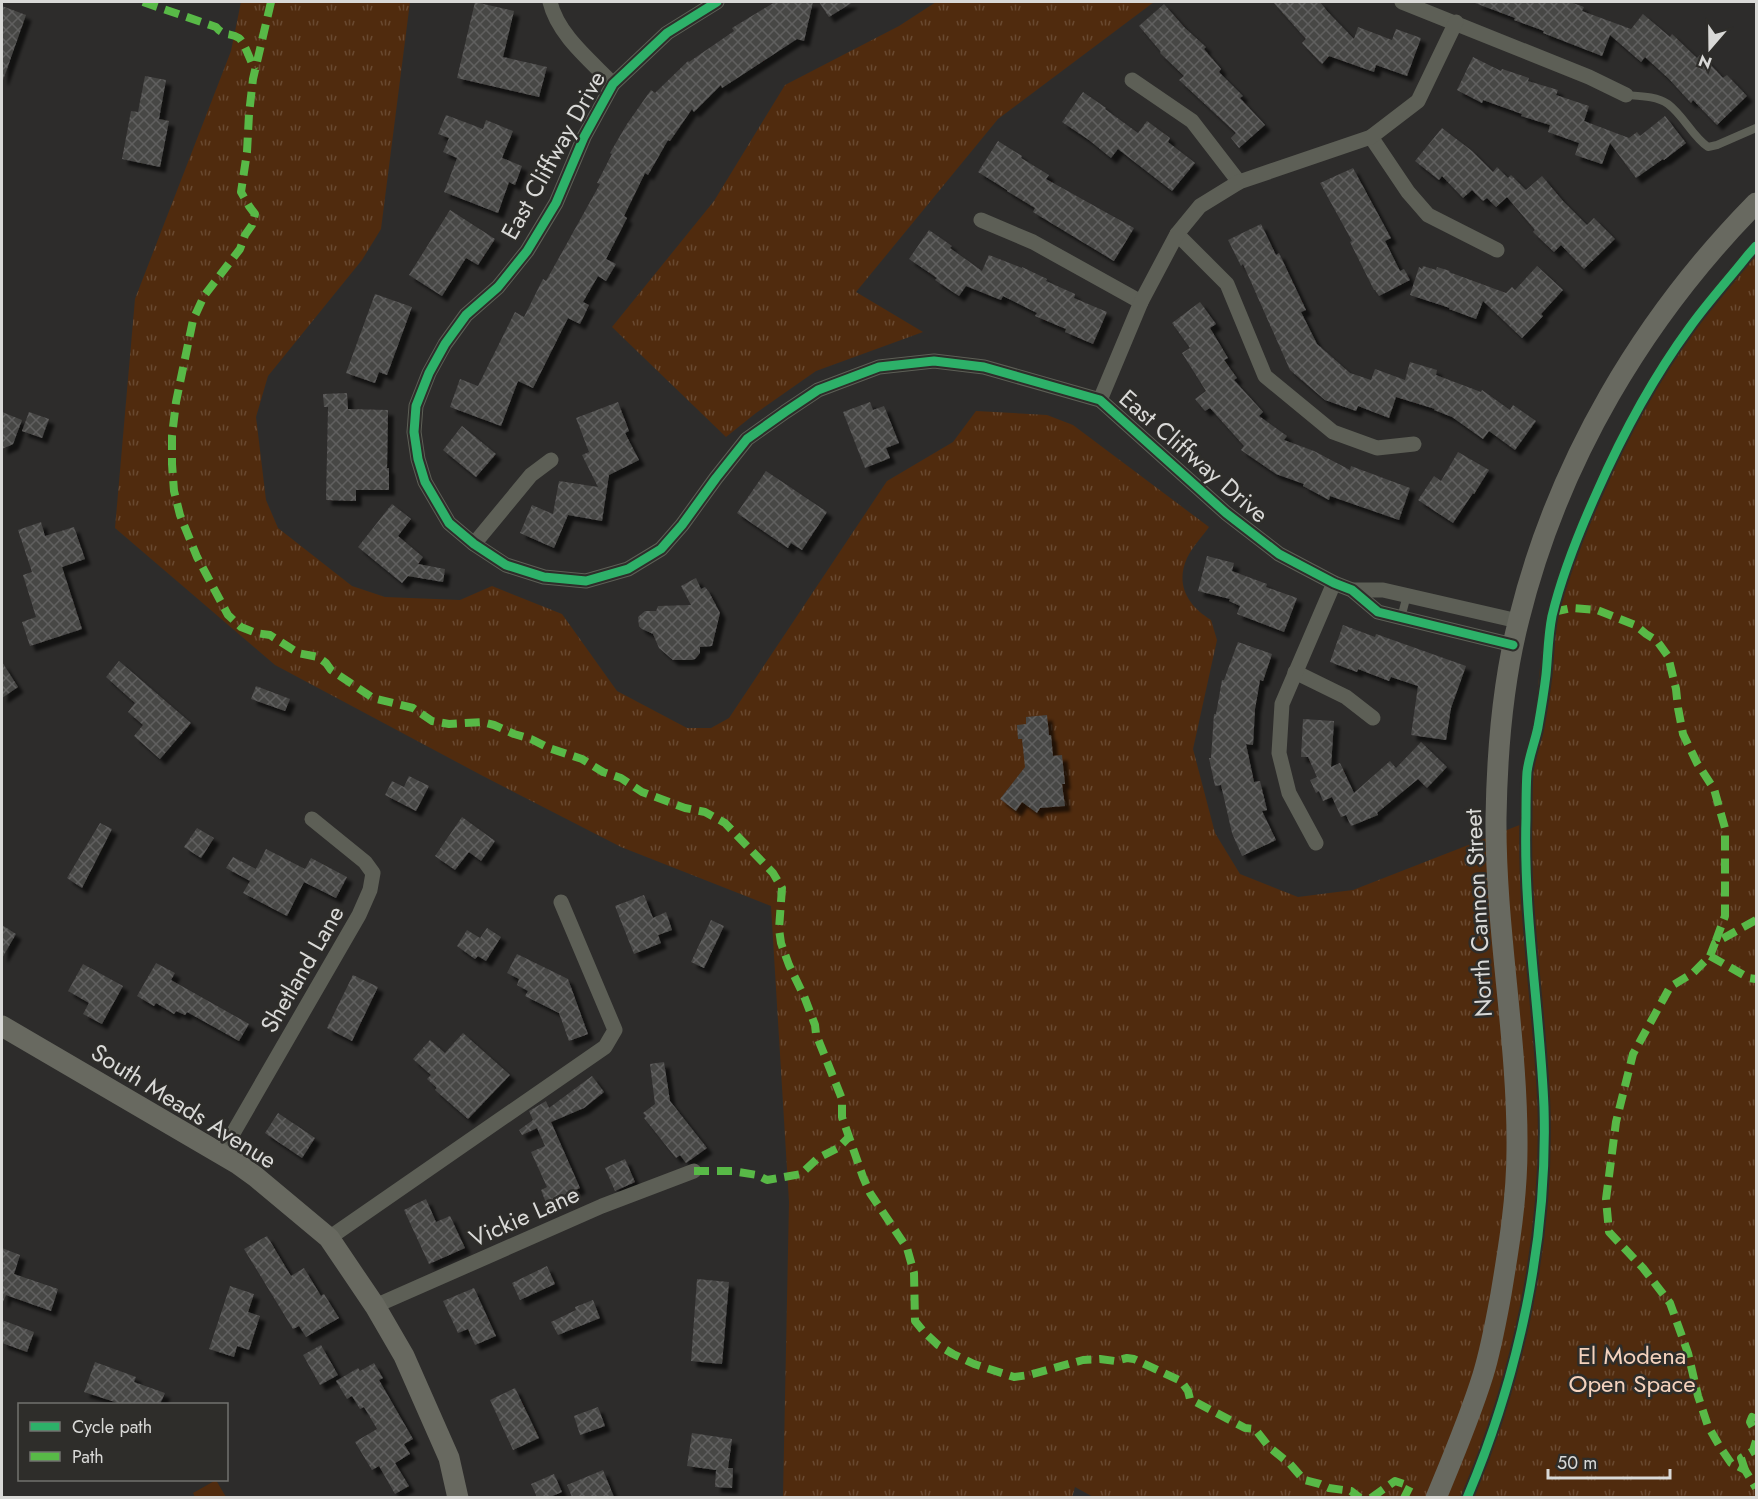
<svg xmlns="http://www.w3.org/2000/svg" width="1758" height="1499" viewBox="0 0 1758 1499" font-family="Jost,sans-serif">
<defs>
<pattern id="grass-tufts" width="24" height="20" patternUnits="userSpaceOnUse" patternTransform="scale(1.5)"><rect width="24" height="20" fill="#502b0e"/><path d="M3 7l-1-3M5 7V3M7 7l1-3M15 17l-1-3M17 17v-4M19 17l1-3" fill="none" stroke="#694930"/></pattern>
<pattern id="building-cross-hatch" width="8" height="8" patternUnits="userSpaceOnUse" patternTransform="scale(1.5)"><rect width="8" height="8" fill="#474645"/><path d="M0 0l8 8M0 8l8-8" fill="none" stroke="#61605f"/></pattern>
<filter id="shadow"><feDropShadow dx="5.5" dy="5.5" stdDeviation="1.5" flood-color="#0009"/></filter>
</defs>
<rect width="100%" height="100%" fill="#2d2c2b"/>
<!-- grass -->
<g fill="url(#grass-tufts)">
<path d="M241 2H410L381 229 362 260 268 376 256 417 266 500 278 528 352 586 385 597 460 600 492 586 562 614 617 691 687 728H711L729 718 887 481 953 442 976 411 1047 415 1073 425 1209 527C1202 537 1192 547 1187 558 1175 585 1188 606 1211 620L1217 640 1193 749 1215 833 1240 874 1298 897 1353 890 1530 821 1532 742 1544 630 1576 548 1613 458 1652 384 1704 314 1756 255V1497L1095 1498 1075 1487 1072 1498 783 1497 789 1202 771 906 621 847 481 775 275 665 115 528 135 299 231 51Z"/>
<path d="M936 2H1154L998 119 856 292 923 332 816 371 756 413 726 437 612 327 714 201 785 85 899 26Z"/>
</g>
<!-- garden -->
<path fill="#502b0e" d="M216 1480 226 1497H195L193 1493Z"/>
<!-- building -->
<g fill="url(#building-cross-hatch)" filter="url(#shadow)">
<path d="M475 2 514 11 503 57 547 67 539 97 457 78Z"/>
<path d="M775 2H813L804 41 797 39 722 88 721 85 694 112 692 109 670 141 668 140 648 175 645 173 624 216 627 218 606 259 616 264 606 281 598 276 583 302 589 305 580 324 568 318 533 388 518 381 501 426 450 407 460 379 478 386 515 312 524 317 543 279 546 281 600 184 597 183 612 154 610 153 627 124 651 90 655 93 688 61 689 62 734 31 732 28Z"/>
<path d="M819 2H853L829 17Z"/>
<path d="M1273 2H1320L1328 12 1354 39 1358 27 1392 40 1396 29 1421 38 1407 76 1376 65 1374 72 1329 56 1322 64 1302 43 1306 39Z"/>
<path d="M1476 2H1570L1584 7 1582 11 1631 29 1643 14 1670 37 1672 34 1697 58 1701 54 1723 78 1727 75 1747 96 1717 125 1693 100 1691 103 1669 79 1645 57 1641 62 1610 35 1602 56 1543 33 1544 31 1514 20 1515 18 1475 3Z"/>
<path d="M1164 4 1185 28 1206 47 1204 49 1221 69 1219 72 1243 96 1240 98 1265 125 1239 148 1231 138 1236 133 1179 80 1184 76 1160 53 1161 52 1139 26Z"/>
<path d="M2 6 26 15 3 80H2Z"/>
<path d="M1473 57 1501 71 1502 69 1529 78 1528 81 1558 90 1556 95 1589 106 1584 121 1629 138 1637 132 1640 136 1665 116 1686 143 1664 160 1663 159 1636 178 1610 143 1602 164 1575 155 1579 143 1548 132 1550 125 1521 116 1522 114 1483 100 1482 103 1457 90Z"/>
<path d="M145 76 166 80 159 119 169 121 160 167 122 159 131 111 138 112Z"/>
<path d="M1083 92 1106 108 1105 109 1138 133 1147 121 1170 138 1168 142 1195 163 1172 191 1118 149 1111 158 1089 140 1062 122Z"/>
<path d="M446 115 483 129 486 120 513 131 502 158 522 166 515 185 509 182 498 213 444 192 457 158 443 152 449 138 438 134Z"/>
<path d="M1442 128 1472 151 1493 172 1497 167 1508 178 1511 175 1526 190 1542 176 1563 201 1587 225 1594 218 1615 239 1584 269 1561 245 1554 252 1533 232 1535 230 1507 197 1496 207 1487 198 1483 201 1472 190 1463 198 1442 176 1439 180 1415 161Z"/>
<path d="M998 141 1022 156 1021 158 1049 175 1046 179 1134 228 1114 261 1033 212 1035 208 1007 191V190L978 172Z"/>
<path d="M1353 168 1391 238 1385 241 1400 271 1404 269 1410 280 1379 296 1375 290H1374L1350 242 1352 241 1320 183Z"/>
<path d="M450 210 495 239 478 265 466 258 442 296 409 275Z"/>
<path d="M1261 224 1276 255 1279 253 1306 310 1301 312 1317 344 1350 373 1371 380 1375 369 1405 380 1410 362 1437 370 1436 375 1481 392 1482 390 1510 410 1513 405 1536 421 1515 450 1489 431 1483 439 1452 417 1434 410 1435 409 1396 397 1389 418 1358 406 1356 411 1325 400 1290 370 1243 264 1241 266 1228 240Z"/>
<path d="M929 230 952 246 950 248 982 271 989 255 1022 268V267L1047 279 1046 281 1075 294 1074 298 1107 312 1093 344 1065 332 1066 329 1035 316 1037 313 1003 296 1001 300 966 286 959 296 935 280 937 278 909 259Z"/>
<path d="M1423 266 1436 270 1437 267 1450 271 1449 272 1506 293 1512 287 1515 290 1537 266 1563 290 1541 314 1543 316 1522 338 1483 301 1476 319 1449 309 1450 308 1410 295 1419 267 1422 269Z"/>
<path d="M375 294 412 307 387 375 379 372 375 383 346 373Z"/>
<path d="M1200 302 1216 324 1210 328 1228 358 1224 360 1237 378 1234 380 1263 412 1259 416 1287 436 1284 440 1314 451 1350 470 1351 466 1410 488 1399 520 1330 496 1329 500 1303 486 1304 484 1276 474 1241 450 1244 446 1210 408 1205 411 1195 399 1206 391 1182 353 1190 348 1172 323Z"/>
<path d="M347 393 348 409 388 410 387 468H389V490H356V501L326 500 328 407H324L323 394Z"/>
<path d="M618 402 629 431 625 433 639 460 609 475 602 521 568 515 554 548 520 533 532 505 553 514 559 481 598 487 582 455 589 452 576 418Z"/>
<path d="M870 402 873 410 884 406 899 443 886 448 890 458 865 468 843 412Z"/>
<path d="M2 412 22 420 13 444 2 449Z"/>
<path d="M29 412 49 419 42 438 22 431Z"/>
<path d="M462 426 496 454 476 477 443 450Z"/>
<path d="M1458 452 1489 470 1474 494 1473 493 1453 523 1418 500 1434 476 1441 481Z"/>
<path d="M766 471 827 512 802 550 791 543 788 548 737 513Z"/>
<path d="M392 504 411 519 398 536 423 557 418 564 445 569 443 582 408 576 402 583 358 547Z"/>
<path d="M41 522 45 536 74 527 85 559 62 567 82 629 30 646 22 622 36 617 23 575 32 572 18 530Z"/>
<path d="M1207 556 1234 563 1232 571 1267 584 1266 587 1297 598 1284 632 1237 614 1240 606 1229 601 1230 599 1198 591Z"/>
<path d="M696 578 701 589 705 587 709 592 720 613 712 646 700 647V653L695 659 692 660H673L659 648 653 634 642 629 639 626 638 617 645 611H656L658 606 691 605 681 586Z"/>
<path d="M1343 625 1375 637 1376 634 1466 666 1451 708 1446 740 1411 735 1418 686 1391 677 1389 681 1358 669 1357 672 1330 662Z"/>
<path d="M1238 642 1272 654 1263 681 1260 680 1255 709 1253 745 1246 744 1254 782 1260 781 1267 810 1262 811 1276 840 1242 856 1232 833 1221 785 1215 786 1209 758H1211L1214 714H1216L1222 680H1224Z"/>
<path d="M119 661 191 723 160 759 134 736 143 725 128 712 135 703 106 677Z"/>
<path d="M2 662 18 687 2 698Z"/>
<path d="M256 686 290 699 285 711 251 699Z"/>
<path d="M1047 715 1049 735H1051L1053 756 1062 755 1065 784H1062L1065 806 1040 808 1037 813 1022 802 1016 811 1000 799 1025 767 1022 739H1018L1017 725 1026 724V717Z"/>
<path d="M1303 719 1334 721 1331 767 1340 763 1354 793 1390 761 1396 768 1421 742 1447 767 1427 788 1418 779 1377 813 1378 815 1351 826 1346 815 1341 817 1332 797 1323 801 1319 791 1316 793 1310 780 1317 777 1308 757H1301Z"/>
<path d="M409 776 429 786 416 811 385 795 392 781 404 787Z"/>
<path d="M462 817 495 841 481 861 469 852 455 870 435 856Z"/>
<path d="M100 823 112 829 82 888 67 878Z"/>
<path d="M197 828 214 838 201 858 184 847Z"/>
<path d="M266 849 305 869 311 858 347 877 336 898 304 882 287 916 243 893 250 881 226 868 233 857 256 869Z"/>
<path d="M644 895 653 918 666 912 672 930 658 935 661 943 634 954 615 906Z"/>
<path d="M711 920 724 926 704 968 691 962Z"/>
<path d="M2 925 16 934 2 958Z"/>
<path d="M487 928 501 937 486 961 478 956 475 959 457 946 467 930 480 938Z"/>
<path d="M517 954 568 979 588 1034 569 1041 559 1013 525 996 528 991 517 985 519 979 507 973Z"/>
<path d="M156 963 175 973 171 980 249 1024 239 1041 187 1012 185 1015 176 1011 174 1014 156 1003 154 1006 137 996Z"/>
<path d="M83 964 123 986 102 1024 83 1014 89 1003 68 991Z"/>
<path d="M353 975 378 987 352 1041 327 1028Z"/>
<path d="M463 1033 510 1075 468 1119 435 1090 437 1088 427 1079 431 1075 413 1059 430 1040 445 1053Z"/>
<path d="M664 1062 670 1101 707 1148 686 1163 680 1155 676 1158 644 1118 646 1116 643 1113 655 1104 650 1064Z"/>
<path d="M592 1076 604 1092 584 1108 551 1122 580 1188 546 1203 541 1190 547 1187 531 1152 545 1146 537 1128 522 1135 519 1130 533 1120 529 1111 546 1101 549 1108Z"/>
<path d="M278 1113 315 1138 302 1158 265 1133Z"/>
<path d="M625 1159 635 1182 615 1191 605 1168Z"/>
<path d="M426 1199 436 1222 450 1216 465 1248 429 1264 404 1210Z"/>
<path d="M267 1236 291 1276 304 1268 321 1296 324 1294 339 1318 306 1337 299 1326 293 1329 244 1249Z"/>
<path d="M2 1248 20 1255 14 1274 58 1289 51 1311 6 1295 3 1302H2Z"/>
<path d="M547 1266 555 1284 520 1300 512 1283Z"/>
<path d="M697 1279 729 1282 722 1364 691 1361Z"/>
<path d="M230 1286 254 1294 248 1312 260 1316 249 1350 237 1346 234 1357 209 1349Z"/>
<path d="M474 1288 496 1336 475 1345 468 1329 458 1333 443 1301Z"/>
<path d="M593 1300 600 1318 558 1335 551 1322 576 1310 575 1307Z"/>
<path d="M2 1320 34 1332 27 1352 2 1343Z"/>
<path d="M321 1345 338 1375 320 1385 303 1355Z"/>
<path d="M95 1362 136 1377 134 1382 165 1393 160 1404H121L84 1392Z"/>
<path d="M374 1363 383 1378 379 1380 413 1439 404 1444 410 1454 395 1463 409 1486 395 1494 379 1466 372 1470 355 1442 377 1429 364 1407 360 1409 352 1396 347 1399 336 1381 358 1368 360 1371Z"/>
<path d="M515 1388 539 1438 513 1450 490 1400Z"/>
<path d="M598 1407 605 1426 580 1435 574 1416Z"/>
<path d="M692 1433 732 1439 728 1468H733L732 1488 715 1487 716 1470 687 1466Z"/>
<path d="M603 1470 614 1497H572L567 1485Z"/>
<path d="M554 1474 562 1492 550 1497H537L531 1484Z"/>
</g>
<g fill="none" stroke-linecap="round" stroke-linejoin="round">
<!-- lane -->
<g stroke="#5d5f56" stroke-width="8">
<path d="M1626 95C1639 96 1657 96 1668 104 1684 116 1692 136 1708 147L1717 145 1756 128"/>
<path d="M1401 618 1407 595"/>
</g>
<!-- street -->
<g stroke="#5d5f56" stroke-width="15">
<path d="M550 2C558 35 590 60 613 84"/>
<path d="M717 2 667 33 613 84 584 137 556 203 527 251 498 287 466 315 445 344 429 373 416 406 414 432 418 459 425 482 449 523 474 544 506 565 544 577 586 581 628 569 661 549 682 525 716 478 747 439 785 412 818 390 879 367 934 361 984 367 1100 400 1226 513 1279 554 1334 583 1352 590 1378 612 1513 645"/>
<path d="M1402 2 1589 77 1626 95"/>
<path d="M1132 80 1192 121 1239 182"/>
<path d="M1371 137 1408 192 1428 215 1497 250"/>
<path d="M981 220 1033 242 1141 302"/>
<path d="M1177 234 1227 284 1265 376 1333 432 1377 448 1414 444"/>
<path d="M1100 400 1141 302 1177 234 1200 206 1239 182 1371 137 1418 101 1456 22"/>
<path d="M474 544 531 475 551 460"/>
<path d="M1352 590H1383L1518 621"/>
<path d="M1295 672 1346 697 1373 718"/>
<path d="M1316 843 1289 793 1279 753 1282 704 1334 583"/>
<path d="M221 1154 359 915 370 890 373 873 365 862 312 819"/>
<path d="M329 1238 605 1047 615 1030 561 902"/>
<path d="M375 1306 602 1206 694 1171"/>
</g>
<!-- secondary -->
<g stroke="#686960" stroke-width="21">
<path d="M2 1026 238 1164 256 1177 329 1238 375 1306 404 1356 449 1458 458 1498"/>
<path d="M1436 1498C1453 1457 1470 1417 1483 1375 1491 1349 1496 1321 1501 1294 1509 1246 1517 1198 1517 1149 1518 1039 1495 929 1496 818 1497 754 1503 681 1519 619 1558 461 1643 318 1756 203"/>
</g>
<!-- quiet -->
<g stroke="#58b947" stroke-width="8" stroke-dasharray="15 8" stroke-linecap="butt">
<path d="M143 2 216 27C224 37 230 32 239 38 245 43 251 63 255 70"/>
<path d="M271 2 253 79 249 114 247 152 241 192 249 206 255 214 252 225 245 235 240 249 204 296 193 320 176 402 172 436V464L174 491 180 515 197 557 228 615 241 627 256 633 270 635 298 653 318 657 326 663 331 670 373 698 413 708 432 721 449 724 482 722 494 725 514 734 531 739 549 748 582 759 603 772 621 778 642 792 685 808 705 812 725 823 773 873 782 888 779 929 781 943 789 965 804 996 815 1025 816 1034 842 1099V1117L863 1177 870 1193 907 1248 914 1273 915 1321 924 1332 938 1345 953 1354 974 1364 1014 1377 1029 1375 1083 1360 1100 1359 1115 1361 1127 1358 1134 1359 1181 1381 1188 1391 1190 1399 1245 1428 1255 1429 1269 1447 1290 1464 1304 1480 1320 1484 1329 1488 1351 1491 1360 1498"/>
<path d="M1553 612 1572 608 1597 610 1635 625 1646 634 1657 641 1668 656 1676 689 1678 708 1683 734 1697 763 1714 789 1725 828V916L1715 943"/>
<path d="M1756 920 1715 943 1710 956 1693 973 1670 987 1633 1054 1616 1122 1606 1199 1609 1232 1643 1268 1670 1303 1688 1353 1698 1396 1708 1426 1720 1447 1731 1463 1745 1470 1756 1488"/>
<path d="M1710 956 1749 978 1756 979"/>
<path d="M694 1171H732L757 1175 767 1180 801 1174 818 1158 838 1148 849 1137"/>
<path d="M1756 1419 1752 1417 1750 1422 1756 1433"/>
<path d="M1745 1470 1741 1458 1753 1451 1756 1441"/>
<path d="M1371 1498 1395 1481 1410 1486 1404 1498"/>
</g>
<!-- cycleway casing -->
<g stroke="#2e2d2a" stroke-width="13">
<g id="cycleway">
<path d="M717 2 667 33 613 84 584 137 556 203 527 251 498 287 466 315 445 344 429 373 416 406 414 432 418 459 425 482 449 523 474 544 506 565 544 577 586 581 628 569 661 549 682 525 716 478 747 439 785 412 818 390 879 367 934 361 984 367 1100 400 1226 513 1279 554 1334 583 1352 590 1378 612 1513 645"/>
<path d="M1467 1498C1519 1375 1548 1240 1544 1107 1540 1010 1523 914 1526 818 1526 803 1526 787 1527 772 1529 756 1535 742 1538 727 1541 710 1544 692 1546 675 1548 655 1548 636 1552 616 1562 574 1579 532 1597 492 1623 433 1652 379 1690 327 1708 302 1729 279 1748 255L1756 246"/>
</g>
</g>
<!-- cycleway -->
<use href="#cycleway" stroke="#2db169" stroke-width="9"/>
</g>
<g text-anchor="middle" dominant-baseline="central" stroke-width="5" stroke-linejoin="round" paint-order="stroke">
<!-- street labels -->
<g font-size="24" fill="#d9d9d7" stroke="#2e2d2a">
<text transform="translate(553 155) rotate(-61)">East Cliffway Drive</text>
<text transform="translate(1194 456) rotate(41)">East Cliffway Drive</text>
<text transform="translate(1478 913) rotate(-93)">North Cannon Street</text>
<text transform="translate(302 969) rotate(-60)">Shetland Lane</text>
<text transform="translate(184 1106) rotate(32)">South Meads Avenue</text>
<text transform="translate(524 1216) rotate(-24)">Vickie Lane</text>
</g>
<!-- park labels -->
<g font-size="24" fill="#f4d2bd" stroke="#2e2d2a">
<text x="1632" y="1355">El Modena<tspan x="1632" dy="28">Open Space</tspan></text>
</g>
</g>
<!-- border -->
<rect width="1758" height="1499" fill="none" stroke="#d9d9d7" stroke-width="6"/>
<!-- legend -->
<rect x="18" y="1403" width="210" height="78" fill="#2e2d2a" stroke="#72726f" stroke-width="1.5"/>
<rect x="30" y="1422" width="30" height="9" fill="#2db169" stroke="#72726f" stroke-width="1.5"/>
<text x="72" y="1433" font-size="18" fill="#d9d9d7">Cycle path</text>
<rect x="30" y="1452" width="30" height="9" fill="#58b947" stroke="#72726f" stroke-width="1.5"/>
<text x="72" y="1463" font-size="18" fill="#d9d9d7">Path</text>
<!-- north arrow -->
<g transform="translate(1710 48) rotate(200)" stroke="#2e2d2a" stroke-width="4.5" paint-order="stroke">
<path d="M0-4.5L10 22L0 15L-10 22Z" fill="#d9d9d7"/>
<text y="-9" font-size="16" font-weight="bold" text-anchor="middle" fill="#d9d9d7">N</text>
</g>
<!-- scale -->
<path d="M1548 1469v9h122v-9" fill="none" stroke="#d9d9d7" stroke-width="3"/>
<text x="1557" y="1469" font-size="18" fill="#d9d9d7" stroke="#2e2d2a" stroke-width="4.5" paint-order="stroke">50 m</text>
</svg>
